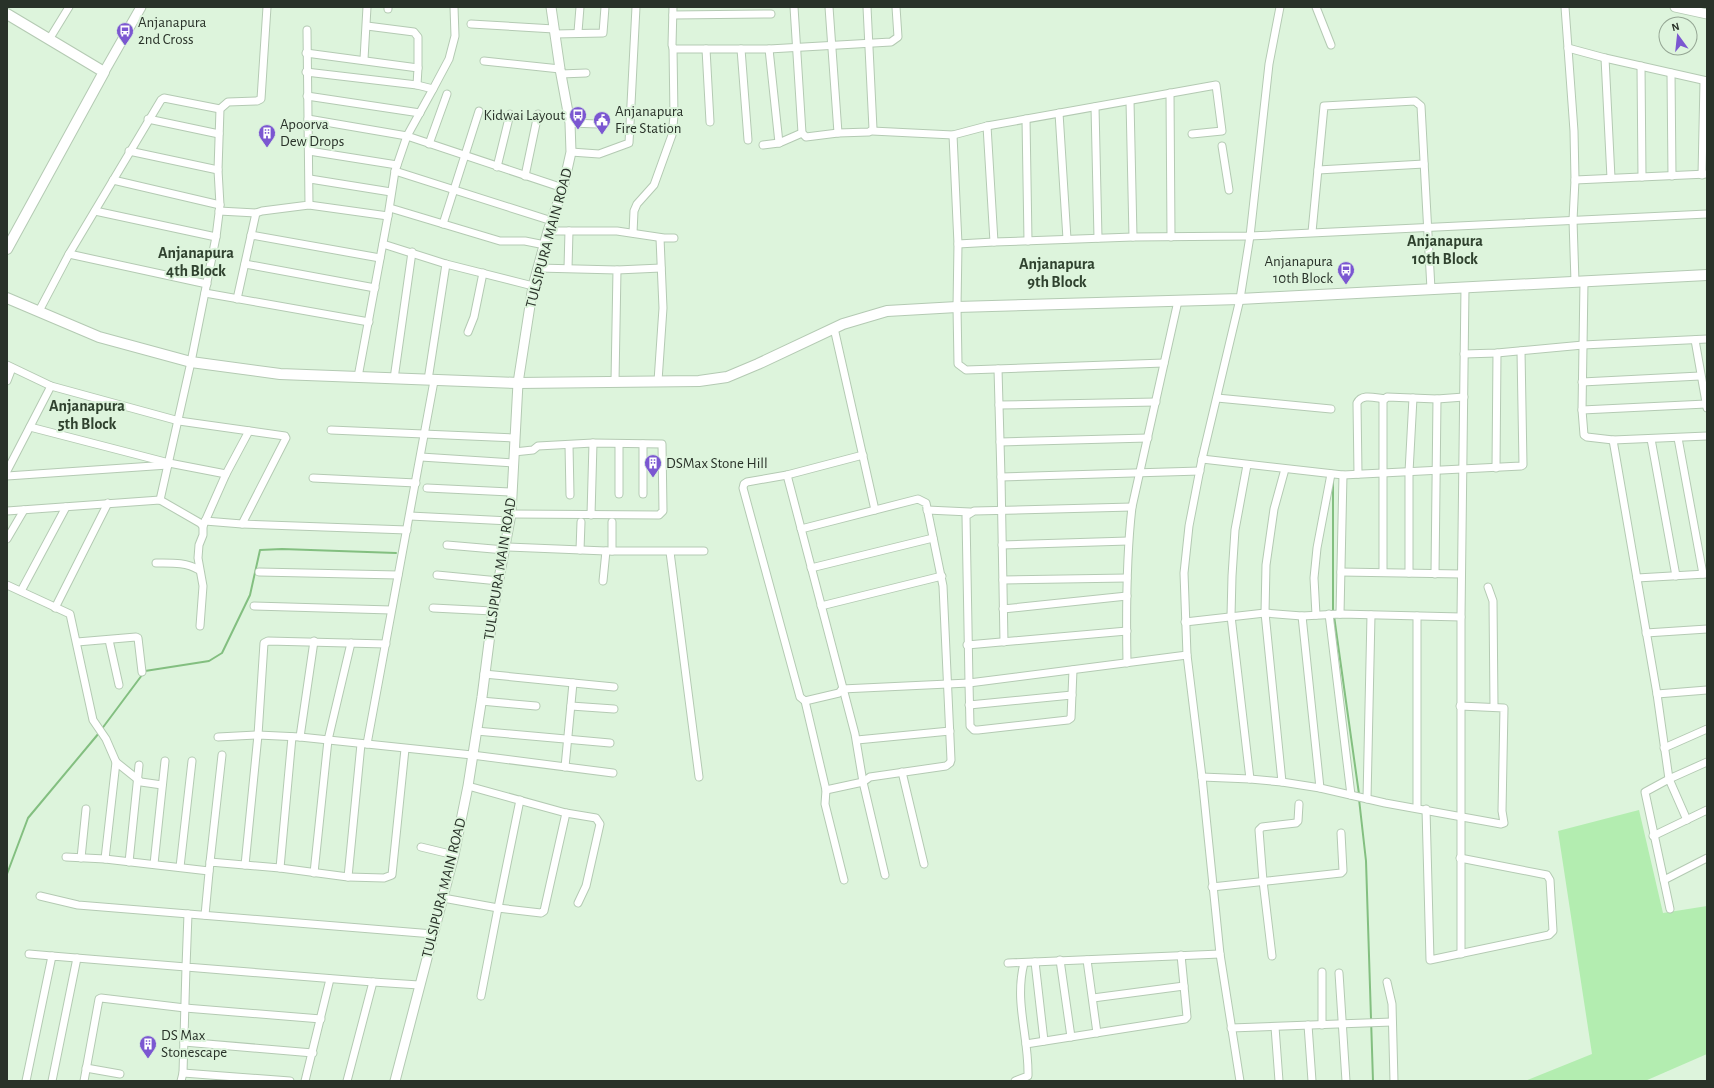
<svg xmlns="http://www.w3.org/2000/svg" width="1714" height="1088" viewBox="0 0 1714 1088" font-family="'Alegreya Sans',sans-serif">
<rect width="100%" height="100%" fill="#ddf4dc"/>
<!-- green -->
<path fill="#b3edb0" d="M1639 810 1663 913 1707 906V1054L1645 1081H1525L1592 1054 1558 831Z"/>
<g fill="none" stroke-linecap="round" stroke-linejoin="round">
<!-- stream -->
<g stroke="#83bf80" stroke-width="2">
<path d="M1333 612V479"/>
<path d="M1334 616 1359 794"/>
<path d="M101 730 145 671 209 661 222 653 250 595 260 550 282 549 396 553"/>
<path d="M1359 799 1366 861 1373 1081"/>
<path d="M7 874 28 818 99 733"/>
</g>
<!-- minor casing -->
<g stroke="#b4cab3" stroke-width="9">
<g id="minor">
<path d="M673 7 672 45 673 48 676 49H769L891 42 898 37 896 7"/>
<path d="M794 7 802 133 806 137 838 133 869 132 873 129 867 7"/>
<path d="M829 7 838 133"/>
<path d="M1316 7 1331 45"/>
<path d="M1565 7 1574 131 1575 180 1573 220 1575 282"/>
<path d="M388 9V7"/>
<path d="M673 15 771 14"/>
<path d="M471 24 554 29"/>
<path d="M367 26 414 32 418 37V68"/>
<path d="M578 32 580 7"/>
<path d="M555 34 603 33 605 7"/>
<path d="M50 38 69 7"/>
<path d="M1568 48 1605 58 1707 81"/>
<path d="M706 49 710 122"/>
<path d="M741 49 748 140"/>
<path d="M769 49 779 143"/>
<path d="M306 53 418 68 417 85"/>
<path d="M1605 58 1611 178"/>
<path d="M364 59 367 7"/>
<path d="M484 61 560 69"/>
<path d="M1641 66 1642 177"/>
<path d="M306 72 417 85 433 89 407 136 395 171 388 216 358 377"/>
<path d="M1671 73 1672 176"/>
<path d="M561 74 586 73"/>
<path d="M433 89 449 59 455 36 454 7"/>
<path d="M1170 93 1171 237"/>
<path d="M307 96 420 113"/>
<path d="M1130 101 1133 237"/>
<path d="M1095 107 1098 238"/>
<path d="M1059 113 1067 239"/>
<path d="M148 119 219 134"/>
<path d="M308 119 407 136 563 188"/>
<path d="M1026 119 1028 241"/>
<path d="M570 123 598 124"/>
<path d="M987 126 994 242"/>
<path d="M872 131 953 135 987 126 1216 85 1222 131 1192 134"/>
<path d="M953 135 958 244 957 307 958 364 966 370 1164 363"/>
<path d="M429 144 447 94"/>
<path d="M763 145 779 143 802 133"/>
<path d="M1222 146 1229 190"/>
<path d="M129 151 218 170"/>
<path d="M309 151 397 165"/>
<path d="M571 152 599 154 629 143 636 7"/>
<path d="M497 167 510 114"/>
<path d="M1318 170 1424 164"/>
<path d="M395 171 552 221"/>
<path d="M1702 175 1704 81"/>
<path d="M525 176 538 114"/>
<path d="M310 179 391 192"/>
<path d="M113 180 220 205"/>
<path d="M1575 180 1707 174"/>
<path d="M309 205 388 216"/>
<path d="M390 208 500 241H525L545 245"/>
<path d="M95 211 216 237"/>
<path d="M219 211 256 213 262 211 309 205 307 30"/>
<path d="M443 224 479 111"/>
<path d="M548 231H617L664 238H674"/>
<path d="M1312 232 1324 106 1415 101 1421 106 1431 289"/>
<path d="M633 233 634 211 637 204 654 185 672 135 674 116 673 48"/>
<path d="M251 235 380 258"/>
<path d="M383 244 446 264 533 286"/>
<path d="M958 244 994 242 1133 237 1250 236 1707 214"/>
<path d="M69 254 207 284"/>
<path d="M245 264 375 288"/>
<path d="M538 268 617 270 615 381"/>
<path d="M568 268 569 231"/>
<path d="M617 270 661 268"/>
<path d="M1584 282 1582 410 1584 435 1587 437 1613 440 1707 436"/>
<path d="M205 293 369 322"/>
<path d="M237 299 256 213"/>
<path d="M39 311 69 254 161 100 164 98 220 109"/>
<path d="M834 328 875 510"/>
<path d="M468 332 474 317 483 273"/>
<path d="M1695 340 1707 408"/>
<path d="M1464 354 1497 353 1583 345 1707 339"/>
<path d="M7 365 51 386 179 421 285 436 286 438 242 524 407 530"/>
<path d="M998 369 1001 477 1004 642"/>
<path d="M394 379 412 252"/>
<path d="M428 380 446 264"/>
<path d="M7 381 12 368"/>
<path d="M658 381 663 308 660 238"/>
<path d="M1582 382 1700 376"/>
<path d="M1217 398 1331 409"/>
<path d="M999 405 1156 402"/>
<path d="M1582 410 1706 404"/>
<path d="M30 427 169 463 226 474"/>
<path d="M331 430 514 438"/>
<path d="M1678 438 1703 574"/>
<path d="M1651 439 1676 576"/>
<path d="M1613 440 1657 694 1669 779 1707 762"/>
<path d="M1000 442 1148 438"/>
<path d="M643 444V494"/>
<path d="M569 445 570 495"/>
<path d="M863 455 787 475 747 482 744 484 743 488 800 697 805 701 839 693 842 689 969 683 970 726 974 730H978L1068 720 1071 718 1073 670"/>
<path d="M421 457 513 463"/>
<path d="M1202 459 1343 475 1521 466 1523 465 1521 351"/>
<path d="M1247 465 1235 530 1232 576 1231 616 1250 779"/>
<path d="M1496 468 1497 353"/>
<path d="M7 471 51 386"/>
<path d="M1358 474 1357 403C1362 393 1375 398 1385 399"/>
<path d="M787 475 855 734 863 782 885 875"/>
<path d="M7 476 168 465"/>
<path d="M1001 477 1200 471"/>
<path d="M313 478 416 483"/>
<path d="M427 488 512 492"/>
<path d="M619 494V444"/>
<path d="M160 500 191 362 216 237 220 205 218 170 220 109 228 102 257 101 261 99 267 7"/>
<path d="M1132 507 974 511 966 516 969 683 1187 655"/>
<path d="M927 510 970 512"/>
<path d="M7 511 160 500 200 523 203 526"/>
<path d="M511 514 659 515 663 511 662 444 593 443 538 446 533 450 514 452"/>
<path d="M591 515 593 443"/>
<path d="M410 516 510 521"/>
<path d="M205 521 242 524"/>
<path d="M801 529 918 499 926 503 943 586 951 760 950 763 946 766 870 777 863 782 826 790"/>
<path d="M7 539 24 510"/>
<path d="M447 545 505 550"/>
<path d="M1002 545 1128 541"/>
<path d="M506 547 606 551H704"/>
<path d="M580 550 581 522"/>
<path d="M612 551V522"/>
<path d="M670 552 699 777"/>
<path d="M156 563C171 563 186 562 199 570"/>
<path d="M811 568 933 538"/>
<path d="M259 572 398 575"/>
<path d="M1341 572 1461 574"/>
<path d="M1383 572V400L1387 397 1437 399 1464 397"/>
<path d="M1409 573V472L1413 398"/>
<path d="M1435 574 1437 399"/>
<path d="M437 575 499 581"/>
<path d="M1637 578 1706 574"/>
<path d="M1003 580 1127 578"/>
<path d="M603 581 606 551"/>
<path d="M7 585 70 614 93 720 106 739 116 762"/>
<path d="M1488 587 1493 601 1494 706"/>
<path d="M21 591 66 507"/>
<path d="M254 606 391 610"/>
<path d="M821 606 942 576"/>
<path d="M55 608 108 503"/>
<path d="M433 608 493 611"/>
<path d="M1003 609 1127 596"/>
<path d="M1329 614 1351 795"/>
<path d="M1340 614 1343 475"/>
<path d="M1316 615 1314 578 1317 548 1331 474"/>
<path d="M1302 616 1320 788"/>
<path d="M1185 622 1265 613 1302 616 1340 614 1461 617"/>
<path d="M200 626 203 586 198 558 199 545 203 535V526L226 474 249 431"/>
<path d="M1646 633 1707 629"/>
<path d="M109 640 119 685"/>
<path d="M77 642 136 637 138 638 142 672"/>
<path d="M967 645 1127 631"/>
<path d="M1127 663C1126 611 1126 559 1132 507L1178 301"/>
<path d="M484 674 614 687"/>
<path d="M1657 694 1707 690"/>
<path d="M481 701 536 706"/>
<path d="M805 701 826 790 825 804 844 880"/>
<path d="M969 705 1072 695"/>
<path d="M571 706 614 709"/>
<path d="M476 731 610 743"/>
<path d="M218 737 258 735 300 737 472 755 613 773"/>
<path d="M300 737 314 641"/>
<path d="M857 740 950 731"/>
<path d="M367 744 434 381"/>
<path d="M1664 748 1707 729"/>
<path d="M565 767 573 683"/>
<path d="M902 772 924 864"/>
<path d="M1202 777 1250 779 1282 782 1320 788 1385 803 1501 824 1504 823 1502 811 1504 708 1460 706"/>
<path d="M1282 782 1265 613 1266 565 1274 509 1285 469"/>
<path d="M468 786 566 813 596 818 600 824 586 886 578 903"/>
<path d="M1367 799 1371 615"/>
<path d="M1417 807V616"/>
<path d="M1426 809 1430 960 1549 935 1553 931 1550 880 1547 875 1460 858"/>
<path d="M1653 836 1707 810"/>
<path d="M421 847 454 855"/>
<path d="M66 857 105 859 209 871"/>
<path d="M81 858 86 809"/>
<path d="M105 859 116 762 141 782 162 785"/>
<path d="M129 862 139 765"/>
<path d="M210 862 222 755"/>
<path d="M154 864 165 761"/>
<path d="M245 865 258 735 264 643 268 641 386 644"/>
<path d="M180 867 192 761"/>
<path d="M280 868 292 737"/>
<path d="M314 873 328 740 351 643"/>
<path d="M348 877 384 878 392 875 405 749"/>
<path d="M1664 880 1707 858"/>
<path d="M1212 887 1341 873 1343 871 1341 833"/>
<path d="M40 896 78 905 433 934"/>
<path d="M443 898 498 908 520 800"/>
<path d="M1670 909 1645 792 1669 779 1687 820"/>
<path d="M188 914 186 967 373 982"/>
<path d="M205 915 210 862 280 868 348 877 361 744"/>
<path d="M29 954 52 956"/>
<path d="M1461 954V617L1465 287"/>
<path d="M1272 956 1263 881 1259 830 1262 827 1296 823 1298 821 1299 804"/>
<path d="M1060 960 1071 1037"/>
<path d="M1087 960 1097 1033"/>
<path d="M1035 962 1044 1041"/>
<path d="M1008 963 1220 954"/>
<path d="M1322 972V1025"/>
<path d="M1339 973 1346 1081"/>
<path d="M1387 982 1392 1004 1394 1081"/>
<path d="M481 996 498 908 541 913 544 911 566 813"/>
<path d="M1093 998 1184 986"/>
<path d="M1308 1025 1312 1081"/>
<path d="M1275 1027 1279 1081"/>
<path d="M1231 1028 1392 1022"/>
<path d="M184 1042 313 1053"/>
<path d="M1026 1044 1185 1019 1187 1017 1181 955"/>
<path d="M86 1068 120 1074"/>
<path d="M183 1073 290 1081"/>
<path d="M26 1081 52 956 186 967 183 1073 181 1081"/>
<path d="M52 1081 77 958"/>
<path d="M84 1081 99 999 101 998 185 1008 321 1019"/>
<path d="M305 1081 330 979"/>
<path d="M347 1081 373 982 419 985"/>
<path d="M1015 1081 1028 1076C1029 1036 1014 1003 1024 963"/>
<path d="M1240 1081 1220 954 1202 777 1187 655 1184 573 1189 526 1202 459 1240 299 1250 236 1269 64 1280 7"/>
</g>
</g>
<!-- tertiary casing -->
<g stroke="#b4cab3" stroke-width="11">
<g id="tertiary">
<path d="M1675 7 1707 14"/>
<path d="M104 72 141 7"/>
<path d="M395 1081 454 855 468 786 482 697 493 611 511 514 518 383 533 286 548 231 563 188 571 152 570 123 560 69 551 7"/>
</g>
</g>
<!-- secondary casing -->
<g stroke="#b4cab3" stroke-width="12">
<g id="secondary">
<path d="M7 14 104 72 7 249"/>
<path d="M7 298 99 337 191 362 280 374 518 383 699 381 727 377 758 364 843 324 887 311 957 307 1240 299 1707 275"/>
</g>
</g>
<!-- minor -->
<use href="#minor" stroke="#fff" stroke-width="7"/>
<!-- tertiary -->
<use href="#tertiary" stroke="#fff" stroke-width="9"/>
<!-- secondary -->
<use href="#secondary" stroke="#fff" stroke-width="10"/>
</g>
<!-- icons -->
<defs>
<g id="bus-pin" transform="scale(0.9)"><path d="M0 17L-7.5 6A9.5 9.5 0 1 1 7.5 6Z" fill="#7b57d1" stroke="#ddf4dc"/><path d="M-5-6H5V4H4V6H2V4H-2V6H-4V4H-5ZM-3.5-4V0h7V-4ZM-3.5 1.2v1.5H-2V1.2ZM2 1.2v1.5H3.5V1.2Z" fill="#fff"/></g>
<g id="civic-pin" transform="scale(0.9)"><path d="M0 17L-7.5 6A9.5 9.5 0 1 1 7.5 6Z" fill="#7b57d1" stroke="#ddf4dc"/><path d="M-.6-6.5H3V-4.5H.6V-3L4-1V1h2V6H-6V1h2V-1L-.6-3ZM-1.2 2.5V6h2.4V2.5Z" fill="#fff"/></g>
<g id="building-pin" transform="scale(0.9)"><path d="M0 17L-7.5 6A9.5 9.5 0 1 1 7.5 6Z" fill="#7b57d1" stroke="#ddf4dc"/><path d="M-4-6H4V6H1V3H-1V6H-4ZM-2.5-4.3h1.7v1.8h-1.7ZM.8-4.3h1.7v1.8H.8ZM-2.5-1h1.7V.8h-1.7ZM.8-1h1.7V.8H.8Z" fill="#fff"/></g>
</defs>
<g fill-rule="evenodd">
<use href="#bus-pin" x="125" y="31"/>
<use href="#bus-pin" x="578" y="115"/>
<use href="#civic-pin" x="602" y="120"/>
<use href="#building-pin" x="267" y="133"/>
<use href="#bus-pin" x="1346" y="270"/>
<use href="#building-pin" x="653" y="463"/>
<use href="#building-pin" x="148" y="1044"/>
</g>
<g text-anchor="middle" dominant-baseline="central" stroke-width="4" stroke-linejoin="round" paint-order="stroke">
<!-- poi labels -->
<g font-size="15" fill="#293229" stroke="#ddf4dc" text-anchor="start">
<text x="138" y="22">Anjanapura<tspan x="138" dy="17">2nd Cross</tspan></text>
<text x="615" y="111">Anjanapura<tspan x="615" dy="17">Fire Station</tspan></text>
<text x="565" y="115" text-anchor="end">Kidwai Layout</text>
<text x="280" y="124">Apoorva<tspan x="280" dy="17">Dew Drops</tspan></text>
<text x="1333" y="261" text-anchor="end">Anjanapura<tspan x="1333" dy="17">10th Block</tspan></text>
<text x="666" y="463">DSMax Stone Hill</text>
<text x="161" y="1035">DS Max<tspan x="161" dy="17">Stonescape</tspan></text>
</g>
<!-- street labels -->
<g font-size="15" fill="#293229" stroke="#ddf4dc">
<text transform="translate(549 238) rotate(-75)">TULSIPURA MAIN ROAD</text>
<text transform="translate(500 569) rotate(-81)">TULSIPURA MAIN ROAD</text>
<text transform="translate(444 888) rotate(-76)">TULSIPURA MAIN ROAD</text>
</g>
<!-- neighbourhood labels -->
<g font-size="16" font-weight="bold" fill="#30422f" stroke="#ddf4dc">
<text x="1445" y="241">Anjanapura<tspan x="1445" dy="18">10th Block</tspan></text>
<text x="196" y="253">Anjanapura<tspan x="196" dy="18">4th Block</tspan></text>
<text x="1057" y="264">Anjanapura<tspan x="1057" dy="18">9th Block</tspan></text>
<text x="87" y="406">Anjanapura<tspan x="87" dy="18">5th Block</tspan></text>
</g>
</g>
<!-- border -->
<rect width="1714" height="1088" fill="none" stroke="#293229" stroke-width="16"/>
<!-- north arrow -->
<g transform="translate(1678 36) rotate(345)"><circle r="19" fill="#ddf4dc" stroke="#95a694"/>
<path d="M0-3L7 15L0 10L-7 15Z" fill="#7b57d1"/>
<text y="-6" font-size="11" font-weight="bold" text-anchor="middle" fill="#293229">N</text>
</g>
</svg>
